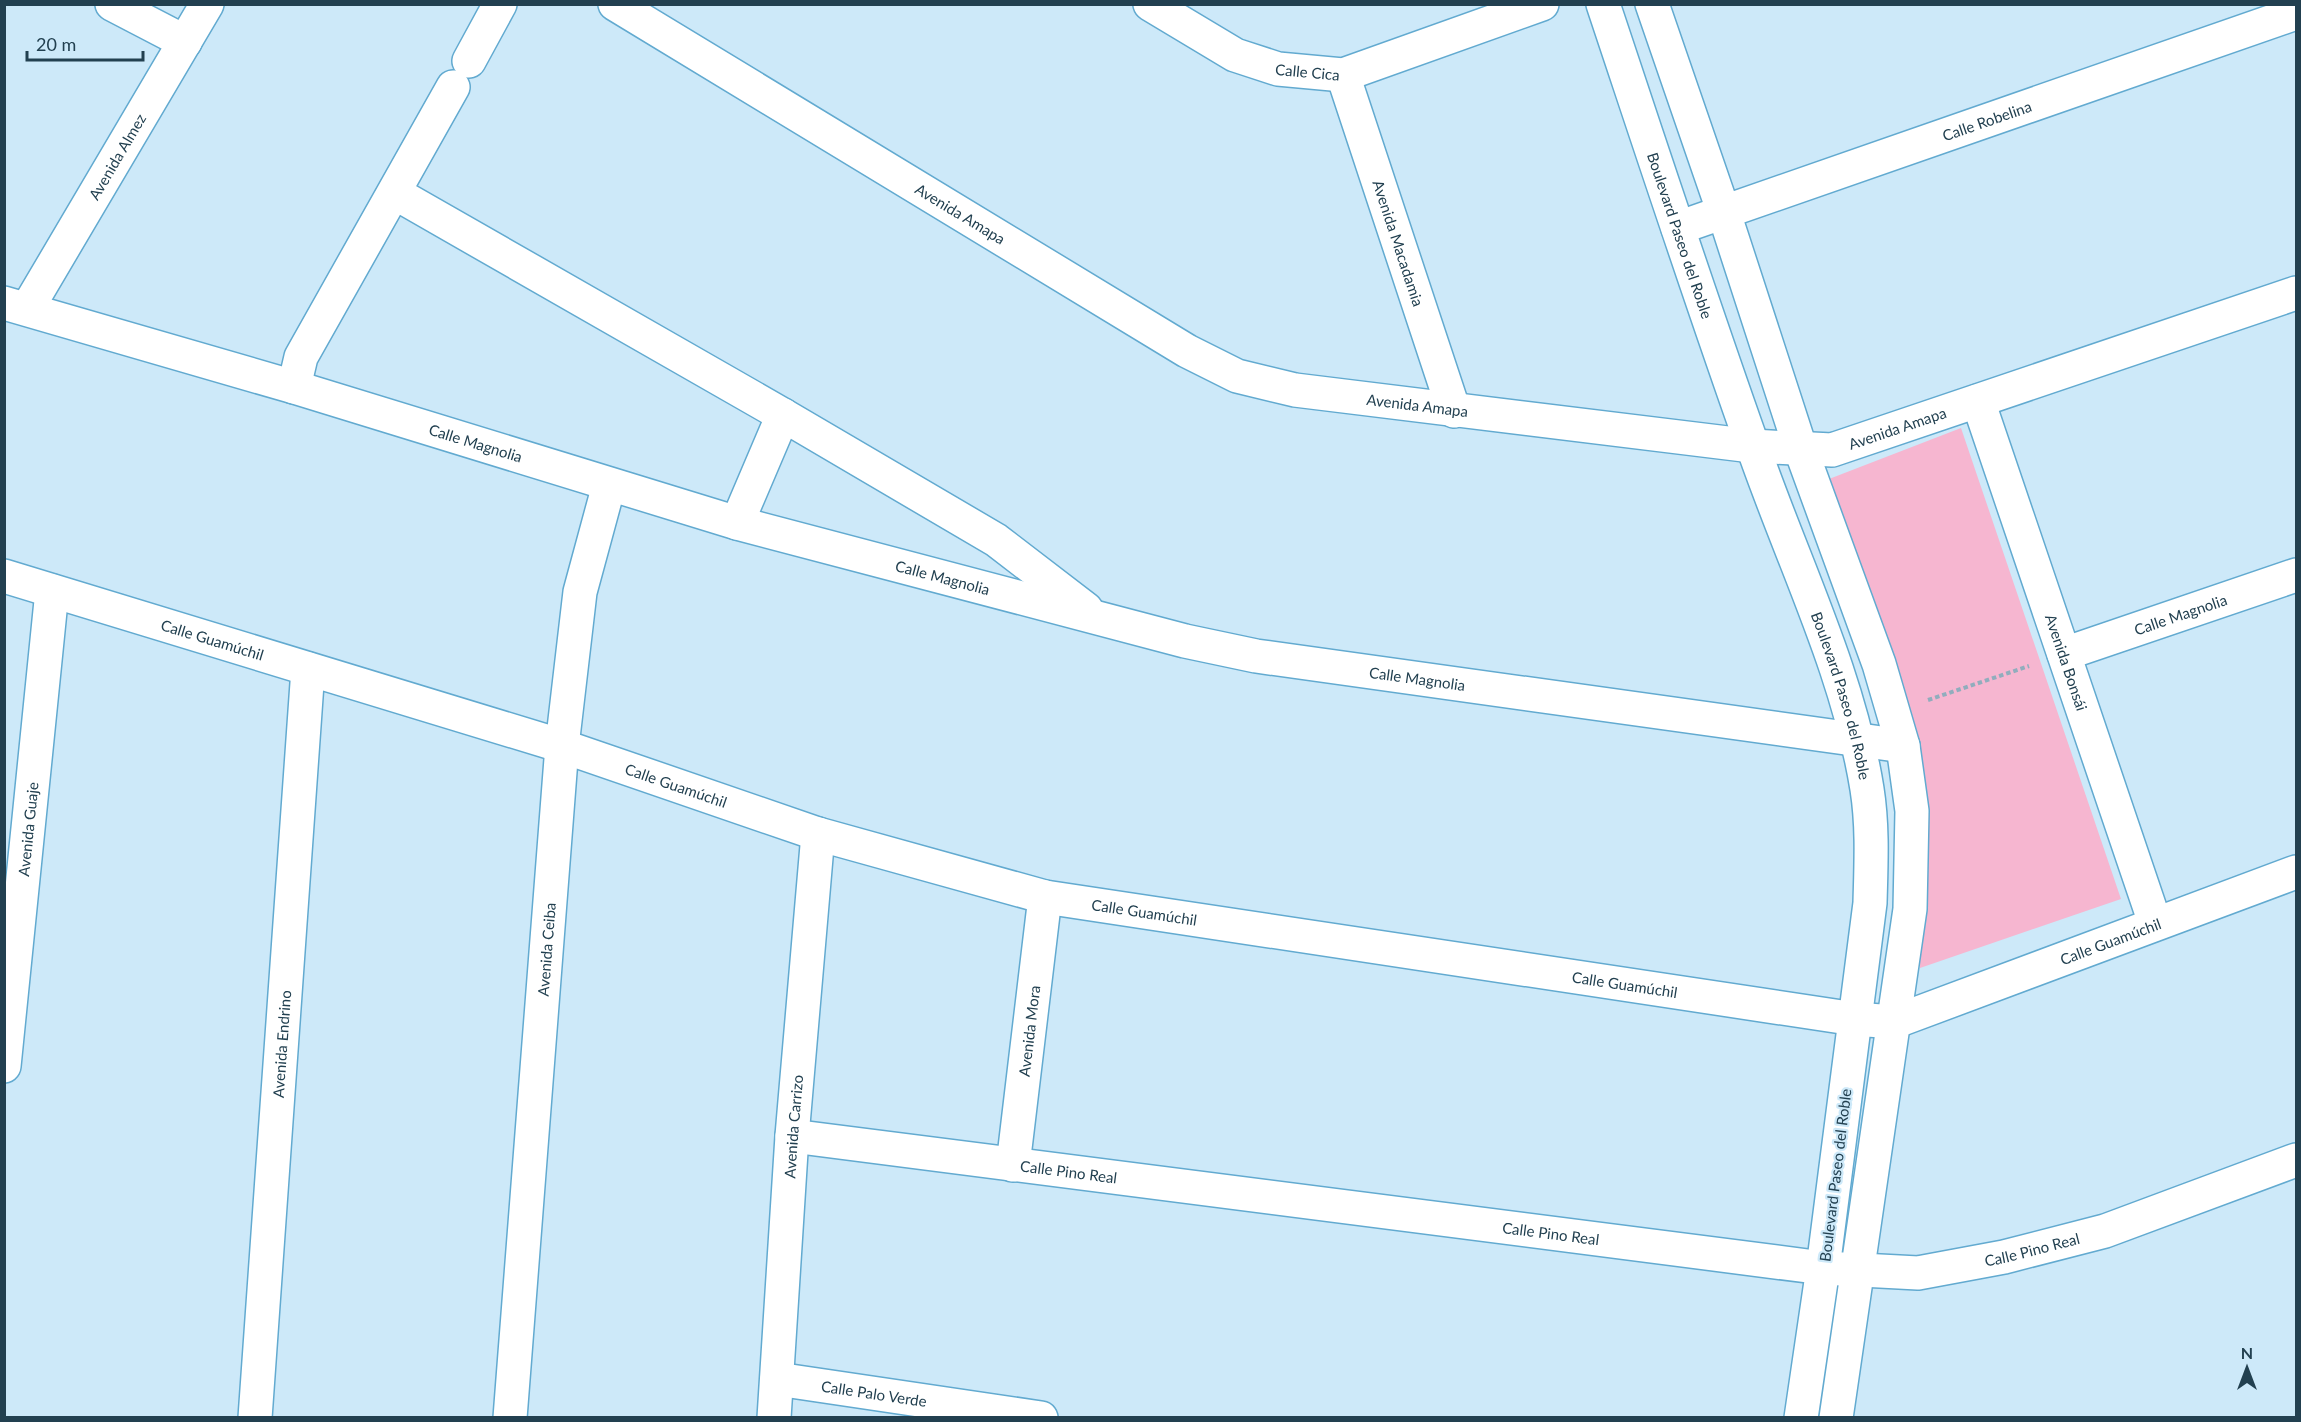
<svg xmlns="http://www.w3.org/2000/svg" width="2301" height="1422" viewBox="0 0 2301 1422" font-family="Lato,sans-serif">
<rect width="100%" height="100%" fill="#cde9f9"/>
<!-- green -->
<path fill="#f6b6d0" d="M1961 428 2121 899 1920 968 1914 793 1894 660 1829 479Z"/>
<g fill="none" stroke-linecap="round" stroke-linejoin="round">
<!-- street casing -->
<g stroke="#62aad0" stroke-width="36">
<g id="street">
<path d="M112 4 185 42"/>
<path id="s1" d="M615 4 1187 351 1237 376 1295 390 1752 446 1832 450 2296 293"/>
<path id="s2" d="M1150 4 1235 55 1278 69 1343 75 1542 4"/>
<path d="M469 61 500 4"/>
<path id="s3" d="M1343 75 1454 411"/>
<path d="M395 193 783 415 996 540 1086 609"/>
<path id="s4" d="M1678 228 2296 13"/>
<path id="s5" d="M4 303 294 387 737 523 1185 641 1256 656 1903 746"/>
<path id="s6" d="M27 309 207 4"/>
<path d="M294 387 301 357 453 87"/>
<path id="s7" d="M1978 401 2155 923"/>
<path d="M737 523 783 415"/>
<path id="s8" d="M2064 654 2296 575"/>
<path id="s9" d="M1894 1022 2296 872"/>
<path id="s10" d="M4 1066 52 591"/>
<path id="s11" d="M792 1136 1823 1268 1918 1273 2004 1257 2105 1231 2296 1160"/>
<path id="s12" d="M1013 1165 1045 897"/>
<path id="s13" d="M777 1379 1041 1418"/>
<path id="s14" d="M255 1418 308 669"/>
<path id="s15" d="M510 1418 562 746 580 592 609 485"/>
<path id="s16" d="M774 1418 792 1136 818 834"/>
</g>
</g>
<!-- secondary casing -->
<g stroke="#62aad0" stroke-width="36">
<g id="secondary">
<path id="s17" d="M1603 4C1652 151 1700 298 1752 444 1791 558 1848 670 1867 789 1873 827 1871 865 1870 903L1823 1268 1801 1418"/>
<path d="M1652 4 1724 213 1801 450 1879 664 1903 746 1912 811 1910 909 1836 1418"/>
<path id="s18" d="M4 576 562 746 818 834 1045 897 1855 1019 1894 1022"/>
</g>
</g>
<!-- path -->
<path stroke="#91adbd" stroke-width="4" stroke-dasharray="4.5 3" stroke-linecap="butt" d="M1928 700 2029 666"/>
<!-- street -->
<use href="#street" stroke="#fff" stroke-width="33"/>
<!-- secondary -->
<use href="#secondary" stroke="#fff" stroke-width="33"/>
</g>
<g text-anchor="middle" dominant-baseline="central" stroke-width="4.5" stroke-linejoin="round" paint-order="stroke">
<!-- street labels -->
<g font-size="15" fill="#224050" stroke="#cde9f9">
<text stroke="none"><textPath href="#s2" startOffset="174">Calle Cica</textPath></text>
<text stroke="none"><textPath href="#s4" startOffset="327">Calle Robelina</textPath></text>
<text stroke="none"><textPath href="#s6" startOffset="177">Avenida Almez</textPath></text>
<text stroke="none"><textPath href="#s1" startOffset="404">Avenida Amapa</textPath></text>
<text stroke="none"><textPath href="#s17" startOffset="244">Boulevard Paseo del Roble</textPath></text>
<text stroke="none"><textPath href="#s3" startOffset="177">Avenida Macadamia</textPath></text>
<text stroke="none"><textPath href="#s1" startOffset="908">Avenida Amapa</textPath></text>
<text stroke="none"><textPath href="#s1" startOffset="1394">Avenida Amapa</textPath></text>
<text stroke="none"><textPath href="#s5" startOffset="492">Calle Magnolia</textPath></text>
<text stroke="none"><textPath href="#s5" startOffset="978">Calle Magnolia</textPath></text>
<text stroke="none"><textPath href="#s8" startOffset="123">Calle Magnolia</textPath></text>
<text stroke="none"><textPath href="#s18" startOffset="218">Calle Guamúchil</textPath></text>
<text stroke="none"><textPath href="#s7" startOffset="276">Avenida Bonsái</textPath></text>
<text stroke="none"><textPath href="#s5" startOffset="1464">Calle Magnolia</textPath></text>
<text stroke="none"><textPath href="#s17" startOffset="732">Boulevard Paseo del Roble</textPath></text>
<text stroke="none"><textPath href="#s18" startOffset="704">Calle Guamúchil</textPath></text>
<text stroke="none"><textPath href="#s10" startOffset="238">Avenida Guaje</textPath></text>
<text stroke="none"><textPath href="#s18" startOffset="1190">Calle Guamúchil</textPath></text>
<text stroke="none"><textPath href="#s9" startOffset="231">Calle Guamúchil</textPath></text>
<text stroke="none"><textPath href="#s15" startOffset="470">Avenida Ceiba</textPath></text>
<text stroke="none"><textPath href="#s18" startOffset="1676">Calle Guamúchil</textPath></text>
<text stroke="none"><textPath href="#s12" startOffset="135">Avenida Mora</textPath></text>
<text stroke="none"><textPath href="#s14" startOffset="375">Avenida Endrino</textPath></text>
<text stroke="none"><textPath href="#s16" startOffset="292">Avenida Carrizo</textPath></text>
<text stroke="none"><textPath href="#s11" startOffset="279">Calle Pino Real</textPath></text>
<text transform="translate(1835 1175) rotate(-83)">Boulevard Paseo del Roble</text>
<text stroke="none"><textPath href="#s11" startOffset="765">Calle Pino Real</textPath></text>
<text stroke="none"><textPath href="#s11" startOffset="1251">Calle Pino Real</textPath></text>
<text stroke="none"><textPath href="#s13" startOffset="98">Calle Palo Verde</textPath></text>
</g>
</g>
<!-- border -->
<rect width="2301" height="1422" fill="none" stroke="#224050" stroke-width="12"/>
<!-- north arrow -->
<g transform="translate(2247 1368)" stroke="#cde9f9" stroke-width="4.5" paint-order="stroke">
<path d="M0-4.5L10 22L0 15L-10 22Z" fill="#224050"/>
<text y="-9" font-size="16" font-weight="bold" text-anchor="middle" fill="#224050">N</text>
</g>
<!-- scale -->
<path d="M27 51v9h116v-9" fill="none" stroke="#224050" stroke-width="3"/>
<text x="36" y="51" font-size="18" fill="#224050" stroke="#cde9f9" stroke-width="4.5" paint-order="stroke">20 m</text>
</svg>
